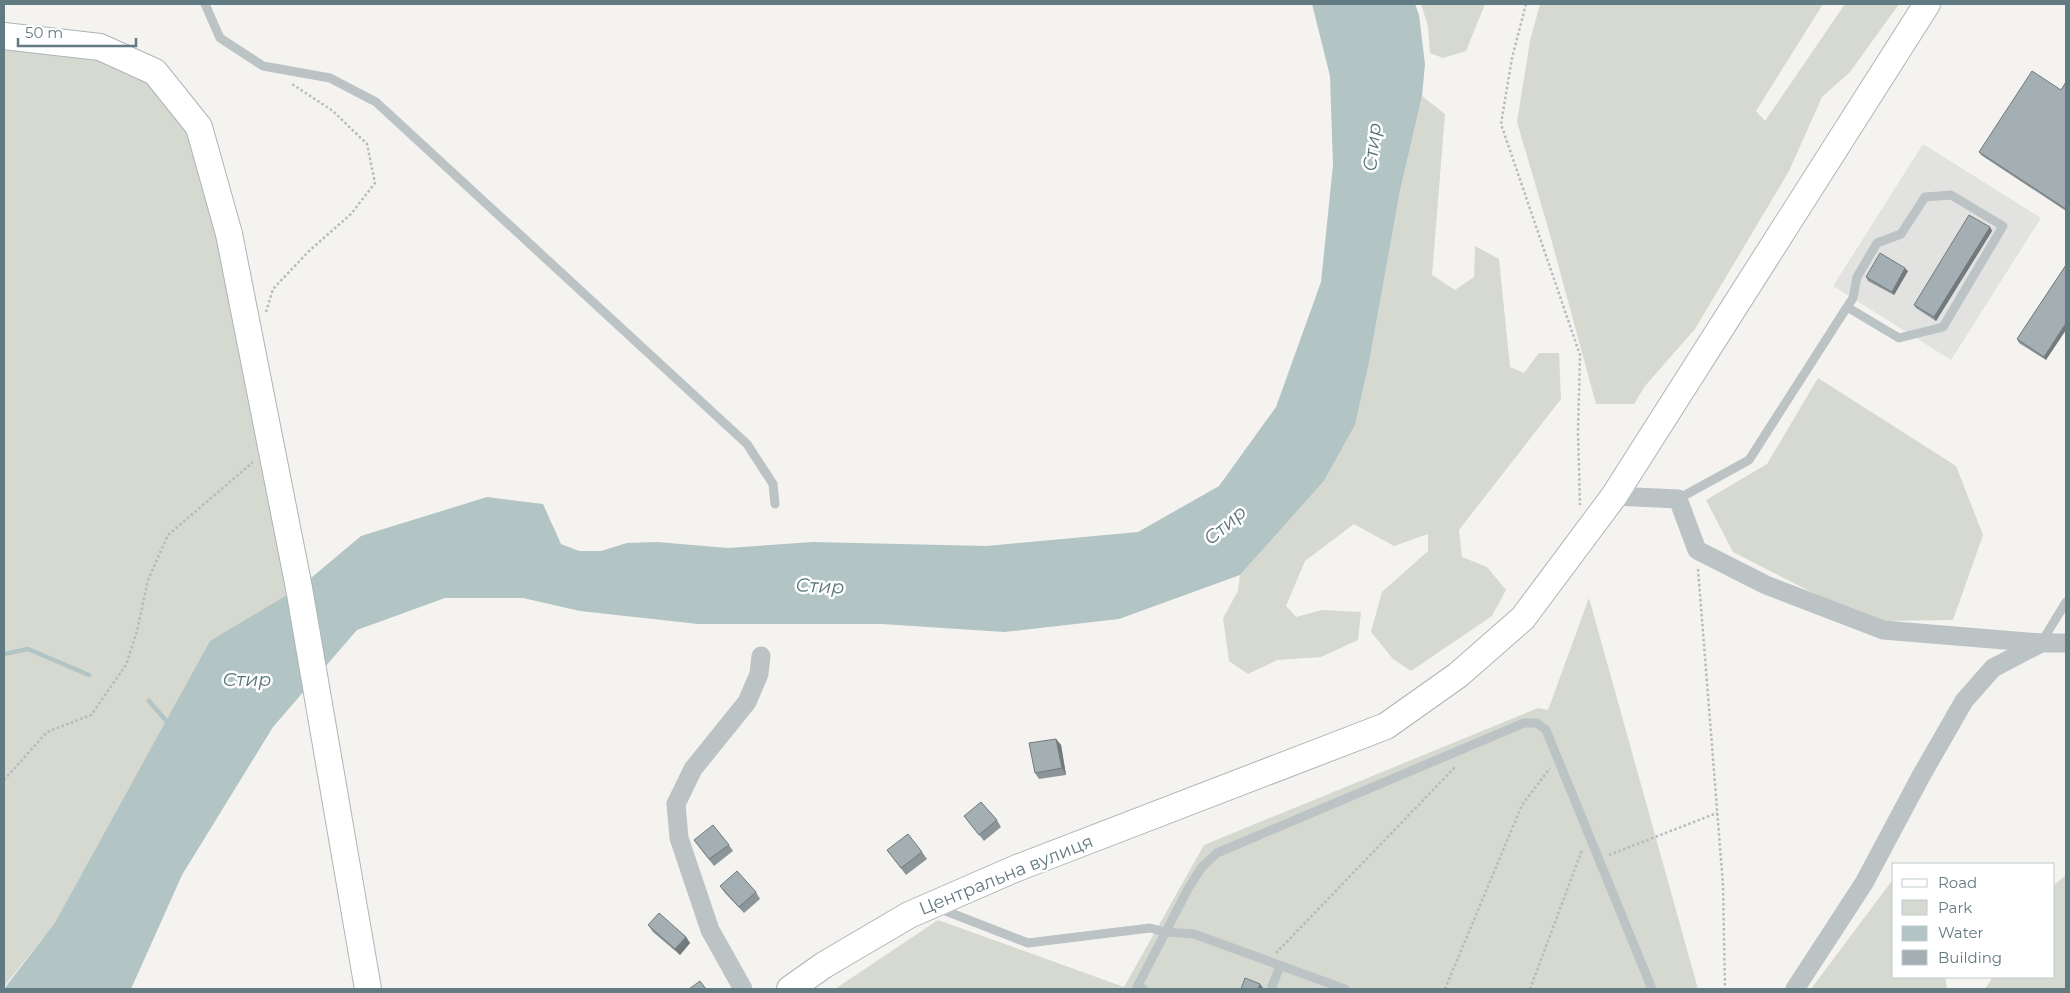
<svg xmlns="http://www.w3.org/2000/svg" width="2070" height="993" viewBox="0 0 2070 993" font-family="Montserrat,sans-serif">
<rect width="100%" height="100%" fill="#f4f3f0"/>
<!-- built -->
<path fill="#e2e3e1" d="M1923 144 2041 218 1951 360 1833 286Z"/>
<!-- green -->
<g fill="#d5d9cf">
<path d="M1421 4H1485L1466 51 1443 58 1430 53 1428 26Z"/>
<path d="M1540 4H1823L1756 111 1765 121 1845 4H1899L1850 72 1822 97 1789 171 1695 329 1645 386 1634 404H1596L1549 231 1517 122 1530 41Z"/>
<path d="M4 36 155 72 199 127 299 588 56 921 4 987Z"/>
<path d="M1422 96 1445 114 1432 275 1455 290 1474 277 1475 246 1499 259 1510 367 1524 373 1539 353H1559L1561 399 1459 530 1462 557 1487 567 1506 590 1492 616 1411 671 1393 659 1371 632 1382 592 1428 551V534L1394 546 1354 524 1305 561 1286 606 1296 617 1322 610 1361 612 1358 640 1321 657 1277 660 1248 674 1229 661 1223 618 1238 591 1240 575 1324 481 1355 425 1369 363 1400 191Z"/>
<path d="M1818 378 1956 466 1983 535 1953 620 1884 621 1825 599 1733 552 1706 500 1767 464Z"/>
<path d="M1589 598 1698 989H835L938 920 1124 987 1204 845 1538 708 1548 710Z"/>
<path d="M2066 875V989H1985L1993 977H2054V885Z"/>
<path d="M1894 878V977H1945L1947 989H1811Z"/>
</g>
<!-- water -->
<path fill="#b3c4c5" d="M1312 4H1415L1419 15 1425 64 1422 96 1400 191 1369 363 1355 425 1324 481 1240 575 1119 619 1004 632 882 624H698L580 611 523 598H445L357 630 273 727 182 875 131 989H4L56 921 210 641 299 588 361 536 487 497 543 504 561 544 579 551H601L627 543 657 542 728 548 813 542 986 546 1138 532 1219 486 1276 407 1321 282 1333 165 1330 76Z"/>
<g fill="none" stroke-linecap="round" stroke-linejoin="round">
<!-- stream -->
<g stroke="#b3c4c5" stroke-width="4.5">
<path d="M4 654 28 649 89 675"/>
<path d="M149 701 169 724"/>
</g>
<!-- secondary casing -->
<g stroke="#acb5b8" stroke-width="28">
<g id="secondary">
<path d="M4 36 100 47 155 72 199 127 229 234"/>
<path d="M299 588 368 989"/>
<path d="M790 989 824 965 909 915 1017 868 1386 726 1458 675 1523 618 1614 496 1927 4"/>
</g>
</g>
<!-- path -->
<g stroke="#b6bbbc" stroke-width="2.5" stroke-dasharray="2.5 2.5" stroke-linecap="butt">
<path d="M1526 4 1512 58 1501 124 1580 355 1578 432 1580 505"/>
<path d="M266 312 273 289 309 251 351 214 375 183 367 144 333 111 292 84"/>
<path d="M1698 569 1723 885 1725 989"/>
<path d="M4 780 47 732 91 715 126 665 137 631 148 580 168 535 253 462"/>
<path d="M1609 855 1717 813"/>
<path d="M1276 953 1456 766"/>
<path d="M1445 989 1522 805 1550 768"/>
<path d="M1530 989 1582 850"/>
</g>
<!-- lane -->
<g stroke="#bcc3c5" stroke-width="9">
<path d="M205 4 220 38 263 66 330 78 376 102 747 444 773 484 775 504"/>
<path d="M1678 499 1749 460 1847 307 1899 338 1943 327 2003 226 1951 195 1925 197 1901 234 1877 243 1857 277 1853 298 1847 307"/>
<path d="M2041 643 2066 602"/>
<path d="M938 908 1028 943 1150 928 1165 932 1194 934 1345 989"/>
<path d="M1144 989 1137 987 1189 887 1202 867 1217 853 1524 723H1537L1546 730 1652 989"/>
<path d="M1271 989 1280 966"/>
</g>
<!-- street -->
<g stroke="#bcc3c5" stroke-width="19">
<path d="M1614 496 1678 499 1697 550 1766 585 1883 630 2041 643H2066"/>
<path d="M743 989 710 930 679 838 676 804 693 769 747 702 759 674 761 656"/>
<path d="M1795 989 1864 883 1921 776 1964 701 1993 668 2041 643"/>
</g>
<!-- secondary -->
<use href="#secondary" stroke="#fff" stroke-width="26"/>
<!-- secondary-bridge casing -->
<g stroke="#acb5b8" stroke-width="28" stroke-linecap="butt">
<path id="secondary-bridge" d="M229 234 299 588"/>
</g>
<!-- secondary-bridge -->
<use href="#secondary-bridge" stroke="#fff" stroke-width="26"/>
</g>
<!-- wall -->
<g fill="#8c9699">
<path d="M2066 82V211L1981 155 1979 152 2061 90Z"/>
<path d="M1990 227 1992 231 1936 321 1916 308 1914 305Z"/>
<path d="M2066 265 2046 360 2019 343 2017 339Z"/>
<path d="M1908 271 1894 295 1868 281 1866 277Z"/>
<path d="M1056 739 1061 745 1066 775 1039 779 1035 773Z"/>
<path d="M964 816 997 820 1001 827 984 841Z"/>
<path d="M694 840 729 845 733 851 714 866Z"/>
<path d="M887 850 922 852 927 859 906 875Z"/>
<path d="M720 886 756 892 760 899 744 913 725 893Z"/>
<path d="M648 925 686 937 690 943 680 955 653 932Z"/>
</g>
<!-- shaded-wall -->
<g fill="#727a7d">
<path d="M1990 227 1992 231 1936 321 1934 317Z"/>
<path d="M1905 268 1908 271 1894 295 1892 292Z"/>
<path d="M2066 323V330L2046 360 2044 357Z"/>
<path d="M1056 739 1061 745 1066 775 1062 768Z"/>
<path d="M686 937 690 943 680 955 675 949Z"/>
<path d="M1260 984 1264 989H1258Z"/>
</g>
<!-- building -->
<g fill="#a3afb2" stroke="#727a7d">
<path d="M2032 71 2061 90 2066 82V209L1979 152Z"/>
<path d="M1969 215 1990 227 1934 317 1914 305Z"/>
<path d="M1880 253 1905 268 1892 292 1866 277Z"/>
<path d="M2066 265V323L2044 357 2017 339Z"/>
<path d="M1056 739 1062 768 1035 773 1029 743Z"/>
<path d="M981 802 997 820 979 835 964 816Z"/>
<path d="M713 825 729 845 709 859 694 840Z"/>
<path d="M908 834 922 852 901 868 887 850Z"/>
<path d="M737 871 756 892 739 907 720 886Z"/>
<path d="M659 913 686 937 675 949 648 925Z"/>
<path d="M1245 978 1260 984 1258 989H1241Z"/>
<path d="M700 981 706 989H689Z"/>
</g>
<g text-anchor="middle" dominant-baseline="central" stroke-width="5" stroke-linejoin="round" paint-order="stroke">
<!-- street labels -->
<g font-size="18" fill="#627a82" stroke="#fff">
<text transform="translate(1006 875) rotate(-22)">Центральна вулиця</text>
</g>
<!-- water labels -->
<g font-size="19" font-style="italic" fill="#597678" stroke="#fff">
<text transform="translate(1372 147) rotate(-84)">Стир</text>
<text transform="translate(1225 525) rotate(-41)">Стир</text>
<text transform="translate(820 586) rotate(3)">Стир</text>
<text x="247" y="679">Стир</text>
</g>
</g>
<!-- border -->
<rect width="2070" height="993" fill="none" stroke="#627a82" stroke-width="10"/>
<!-- legend -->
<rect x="1892" y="863" width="162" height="115" fill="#ffffff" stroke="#c0cacd"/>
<rect x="1902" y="879" width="25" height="8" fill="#ffffff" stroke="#c0cacd"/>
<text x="1938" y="888" font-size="15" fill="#627a82">Road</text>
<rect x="1902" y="900" width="25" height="15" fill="#d5d9cf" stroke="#c0cacd"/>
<text x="1938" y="913" font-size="15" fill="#627a82">Park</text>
<rect x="1902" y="926" width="25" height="15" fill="#b3c4c5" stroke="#c0cacd"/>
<text x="1938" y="938" font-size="15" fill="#627a82">Water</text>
<rect x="1902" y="950" width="25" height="15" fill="#a3afb2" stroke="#c0cacd"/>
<text x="1938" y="963" font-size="15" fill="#627a82">Building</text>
<!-- scale -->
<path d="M18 38v8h118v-8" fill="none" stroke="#627a82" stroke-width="2.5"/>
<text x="25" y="38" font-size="15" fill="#627a82" stroke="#ffffff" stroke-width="4" paint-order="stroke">50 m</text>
</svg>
